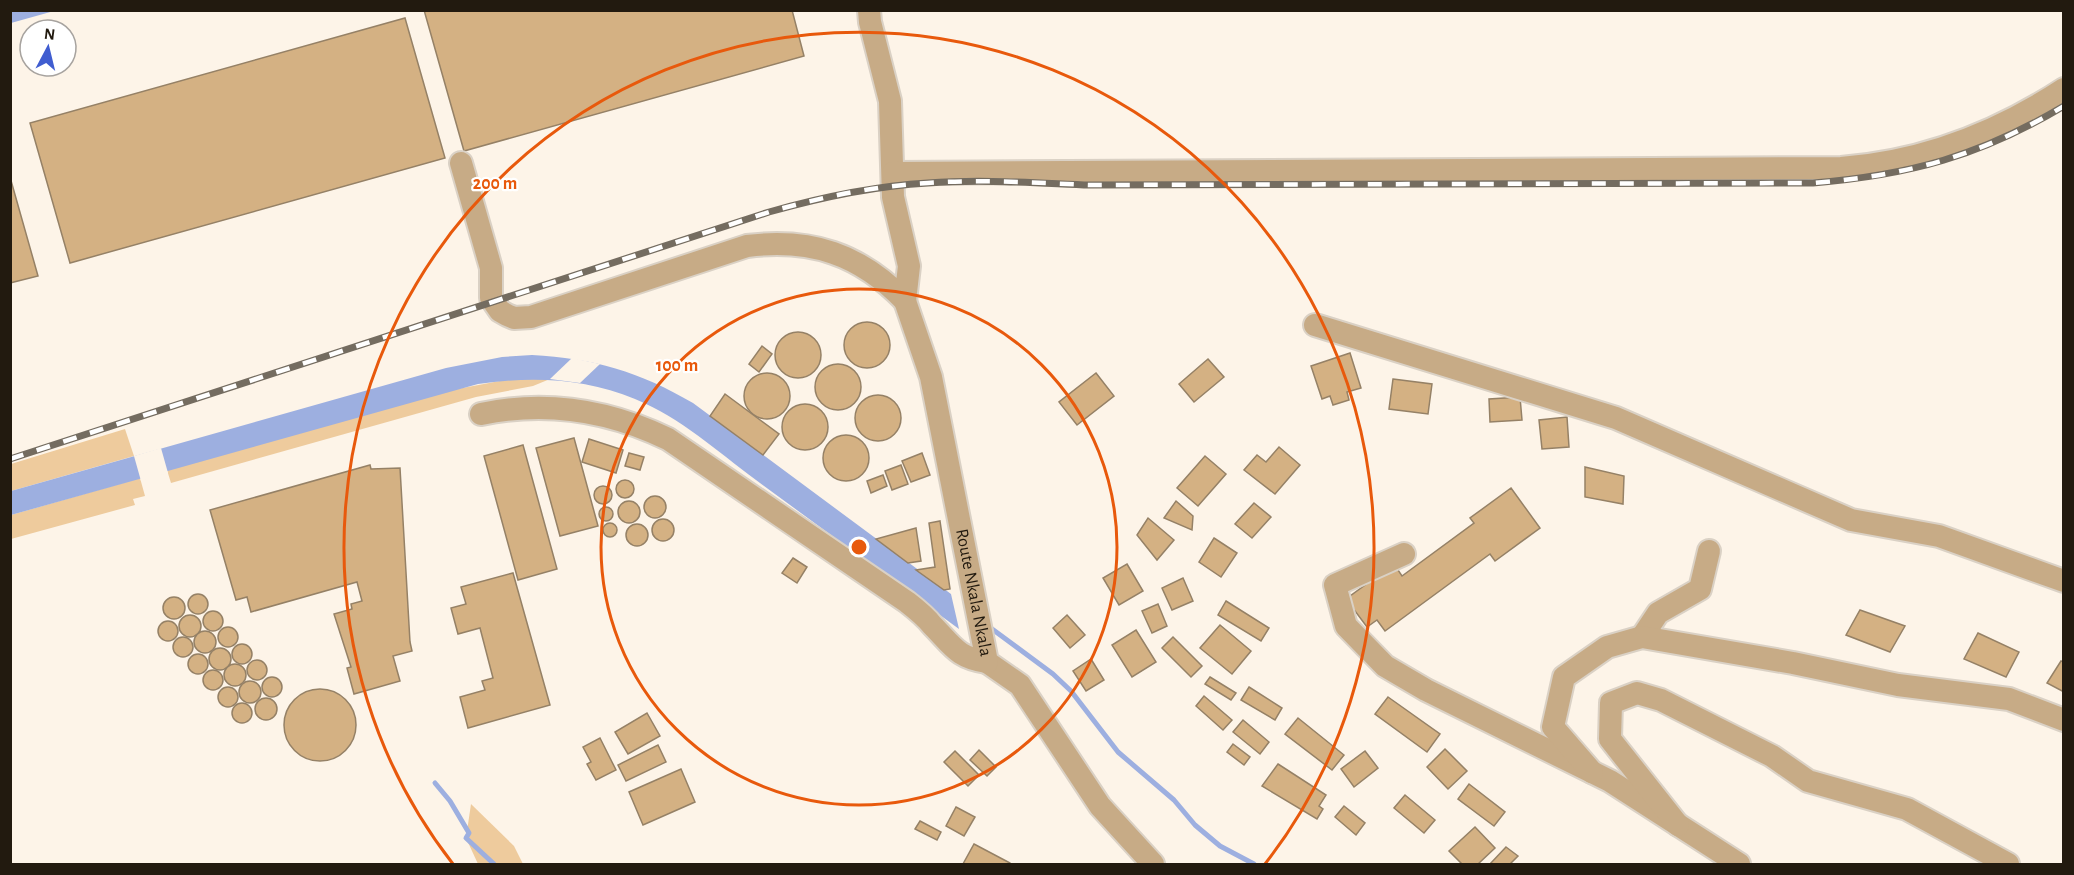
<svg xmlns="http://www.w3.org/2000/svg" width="2074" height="875" viewBox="0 0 2074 875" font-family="'Alegreya Sans',sans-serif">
<rect width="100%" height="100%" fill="#fdf4e8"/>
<!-- green -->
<g fill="#eecb9d">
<path d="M532 378 550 379 533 386 476 397 171 483 167 470 452 390 505 380Z"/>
<path d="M125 429 134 456 11 491V464Z"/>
<path d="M140 478 145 496 133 499 135 505 11 539V515Z"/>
<path d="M471 804 514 846 523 864H478L466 838Z"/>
</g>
<!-- water -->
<g fill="#9dafe0">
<path d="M11 10H54V11L11 23Z"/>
<path d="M532 355C593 358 640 372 693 403L951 594 959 629C891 579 824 530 756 480 717 451 681 418 635 399 585 378 532 376 478 384L11 515V491L446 368 502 357Z"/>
</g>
<!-- pier -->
<g fill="#fdf4e8">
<path d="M572 358 600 364 580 383 550 379Z"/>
<path d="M161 448 168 473 141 481 134 456Z"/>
</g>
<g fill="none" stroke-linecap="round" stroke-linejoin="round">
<!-- stream -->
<g stroke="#9dafe0" stroke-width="5">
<path d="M988 626 1053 674 1071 691 1118 752 1174 800 1195 825 1220 846 1254 864"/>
<path d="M435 783 450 801 469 833 466 838 494 864"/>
</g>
</g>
<!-- building -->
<g fill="#d4b183" stroke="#958166" stroke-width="1.5">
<path d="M424 10H792L804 56 464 151Z"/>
<path d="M405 18 445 158 70 263 30 123Z"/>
<path d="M10 177 38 276 10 283Z"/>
<circle cx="867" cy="345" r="23"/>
<circle cx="798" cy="355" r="23"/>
<path d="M762 346 772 354 759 372 749 364Z"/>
<path d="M1350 353 1361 388 1347 392 1349 400 1333 405 1330 396 1322 399 1311 366Z"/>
<path d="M1208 359 1224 377 1194 402 1179 384Z"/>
<circle cx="838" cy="387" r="23"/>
<path d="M1096 373 1114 396 1077 425 1059 402Z"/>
<circle cx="767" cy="396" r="23"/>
<path d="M1393 379 1432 384 1428 414 1389 409Z"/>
<path d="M725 394 779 434 763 455 710 416Z"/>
<circle cx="878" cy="418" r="23"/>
<path d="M1520 397 1522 420 1490 422 1489 399Z"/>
<circle cx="805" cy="427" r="23"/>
<path d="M1567 417 1569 447 1542 449 1539 420Z"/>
<circle cx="846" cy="458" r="23"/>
<path d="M574 438 598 526 560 536 536 448Z"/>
<path d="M589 439 623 450 616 473 582 462Z"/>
<path d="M523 445 557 569 518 580 484 456Z"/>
<path d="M1279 447 1300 465 1275 494 1244 470 1257 455 1266 462Z"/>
<path d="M629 453 644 457 640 470 625 466Z"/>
<path d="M922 453 930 475 911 482 902 461Z"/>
<path d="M1205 456 1226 474 1198 506 1177 488Z"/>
<path d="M370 465 371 469 400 468 410 642 412 651 393 656 400 681 354 694 347 668 351 667 334 614 352 609 351 604 362 601 357 582 251 612 247 597 236 600 210 510Z"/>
<path d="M901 465 908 484 892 490 885 471Z"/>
<path d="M1585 467 1624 476 1623 504 1585 497Z"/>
<path d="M883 475 887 486 871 493 867 481Z"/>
<circle cx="625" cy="489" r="9"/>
<circle cx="603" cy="495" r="9"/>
<path d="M1511 488 1540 528 1495 561 1490 554 1385 631 1377 620 1367 627 1346 599 1394 564 1402 576 1474 523 1470 518Z"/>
<circle cx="655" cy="507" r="11"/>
<circle cx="629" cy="512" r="11"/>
<path d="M1176 501 1193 516 1192 530 1164 518Z"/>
<path d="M1254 503 1271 517 1252 538 1235 524Z"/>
<circle cx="606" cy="514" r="7"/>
<path d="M1148 518 1174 540 1157 560 1137 535Z"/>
<circle cx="663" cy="530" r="11"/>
<path d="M940 521 950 589 944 590 916 570 935 567 929 523Z"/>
<circle cx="610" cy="530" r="7"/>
<circle cx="637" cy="535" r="11"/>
<path d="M916 528 921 561 908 563 876 539Z"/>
<path d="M1214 538 1237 553 1221 577 1199 562Z"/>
<path d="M793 558 807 567 797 583 782 573Z"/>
<path d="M1127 564 1143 591 1119 605 1103 578Z"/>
<path d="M513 573 550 705 468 728 460 697 485 690 482 681 493 678 480 628 458 634 451 608 466 604 461 587Z"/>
<path d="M1183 578 1193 601 1172 610 1162 588Z"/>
<circle cx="198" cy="604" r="10"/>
<circle cx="174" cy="608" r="11"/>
<path d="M1226 601 1269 628 1261 641 1218 615Z"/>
<path d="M1158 604 1167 626 1152 633 1142 611Z"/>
<path d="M1860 610 1905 626 1890 652 1846 635Z"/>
<circle cx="213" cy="621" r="10"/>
<path d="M1067 615 1085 635 1070 648 1053 628Z"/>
<circle cx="190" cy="626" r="11"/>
<circle cx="168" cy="631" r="10"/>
<path d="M1220 625 1251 651 1232 674 1200 648Z"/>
<circle cx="228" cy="637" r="10"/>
<path d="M1136 630 1156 662 1132 677 1112 645Z"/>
<circle cx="205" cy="642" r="11"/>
<path d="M1978 633 2019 652 2006 677 1964 659Z"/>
<circle cx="183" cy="647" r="10"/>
<path d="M1173 637 1202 666 1191 677 1162 648Z"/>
<circle cx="242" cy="654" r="10"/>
<circle cx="220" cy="659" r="11"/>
<circle cx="198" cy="664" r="10"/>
<path d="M1091 659 1104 680 1086 691 1073 671Z"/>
<circle cx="257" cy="670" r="10"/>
<path d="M2061 661 2064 662V692L2047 683Z"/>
<circle cx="235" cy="675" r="11"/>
<circle cx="213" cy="680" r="10"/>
<circle cx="272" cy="687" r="10"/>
<path d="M1210 677 1236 693 1231 700 1205 684Z"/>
<circle cx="250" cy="692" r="11"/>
<circle cx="228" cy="697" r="10"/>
<path d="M1249 687 1282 708 1275 720 1241 700Z"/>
<circle cx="320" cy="725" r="36"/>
<path d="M1204 696 1232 720 1223 730 1196 706Z"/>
<path d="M1388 697 1440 734 1427 752 1375 714Z"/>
<circle cx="266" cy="709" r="11"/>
<circle cx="242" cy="713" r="10"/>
<path d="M647 713 660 736 628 754 615 732Z"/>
<path d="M1298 718 1344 755 1332 770 1285 734Z"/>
<path d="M1243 720 1269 742 1260 754 1233 732Z"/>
<path d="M600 738 616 770 596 780 587 764 591 762 583 747Z"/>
<path d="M1233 744 1250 757 1244 765 1227 752Z"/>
<path d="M658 745 666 762 626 781 618 765Z"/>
<path d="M1445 749 1467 771 1448 789 1427 767Z"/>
<path d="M979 750 996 767 987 776 970 760Z"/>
<path d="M955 751 979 775 968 786 944 762Z"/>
<path d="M1365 751 1378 768 1354 787 1341 769Z"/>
<path d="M1278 764 1326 795 1319 806 1323 809 1317 819 1262 786Z"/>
<path d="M681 769 695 802 643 825 629 792Z"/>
<path d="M1469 784 1505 812 1494 826 1458 799Z"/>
<path d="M1405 795 1435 820 1424 833 1394 808Z"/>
<path d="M1344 806 1365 823 1356 835 1335 817Z"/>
<path d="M956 807 975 817 964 836 946 826Z"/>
<path d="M920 821 941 832 937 840 915 829Z"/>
<path d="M1475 827 1495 848 1478 864H1462L1449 851Z"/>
<path d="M974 844 1010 863V864H963Z"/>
<path d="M1506 847 1518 856 1510 864H1490Z"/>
</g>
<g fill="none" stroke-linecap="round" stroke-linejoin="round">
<!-- minor casing -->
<g stroke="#dad1c5" stroke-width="26">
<g id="minor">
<path d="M461 163 491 268V298L500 311 507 315 514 318 531 317 747 246C811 238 860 254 905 301L909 266 893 197 890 101 870 22 869 10"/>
<path d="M893 173 1841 168C1921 162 1997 133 2064 89"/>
<path id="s1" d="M905 301 931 377 987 662 1020 685 1100 806 1153 864"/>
<path d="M1315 325 1616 418 1851 520 1939 536 2064 581"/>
<path d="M481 414C547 400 608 410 668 439L907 602C916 609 925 616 932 625 952 645 957 658 987 662"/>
<path d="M1404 554 1335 585 1346 626 1385 666 1426 690 1610 781 1739 864"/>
<path d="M1642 637 1658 613 1700 589 1709 551"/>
<path d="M1592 772 1553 727 1564 677 1607 647 1642 637 1793 663 1898 685 2009 699 2064 720"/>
<path d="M1678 825 1610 739 1611 703 1637 693 1661 700 1772 756 1808 781 1907 809 2008 864"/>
</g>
</g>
<!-- minor -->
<use href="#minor" stroke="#c7ab86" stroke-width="22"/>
<!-- rail casing -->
<g stroke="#746c60" stroke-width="7">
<path id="rail" d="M10 459 769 212C822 197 874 186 928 183 982 179 1036 183 1090 185L1813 183C1910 175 1980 156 2064 106"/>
</g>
<!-- rail -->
<use href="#rail" stroke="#fff" stroke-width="4.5" stroke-dasharray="14" stroke-linecap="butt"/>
</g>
<!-- distance rings -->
<g fill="none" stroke="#e8590c" stroke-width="3">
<circle cx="859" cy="547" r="258"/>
<path d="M453 864A515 515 0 1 1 1265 864"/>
</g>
<g text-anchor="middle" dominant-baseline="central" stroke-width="4.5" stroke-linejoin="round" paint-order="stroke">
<!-- street labels -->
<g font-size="18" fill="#221a0f" stroke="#fff">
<text stroke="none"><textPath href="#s1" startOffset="300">Route Nkala Nkala</textPath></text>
</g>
</g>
<circle cx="859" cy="547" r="9" fill="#e8590c" stroke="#fff" stroke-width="3"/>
<g font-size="18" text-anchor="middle" font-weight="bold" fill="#e8590c" stroke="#fff" stroke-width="4.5" stroke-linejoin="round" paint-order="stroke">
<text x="495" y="189">200 m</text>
<text x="677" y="371">100 m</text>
</g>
<!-- border -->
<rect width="2074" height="875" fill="none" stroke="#221a0f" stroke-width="24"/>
<!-- north arrow -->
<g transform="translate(48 48) rotate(7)"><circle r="28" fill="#ffffff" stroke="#a7a39f" stroke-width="1.5"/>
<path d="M0-4.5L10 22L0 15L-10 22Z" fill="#405dd0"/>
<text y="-9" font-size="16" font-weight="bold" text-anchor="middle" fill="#221a0f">N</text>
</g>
</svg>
